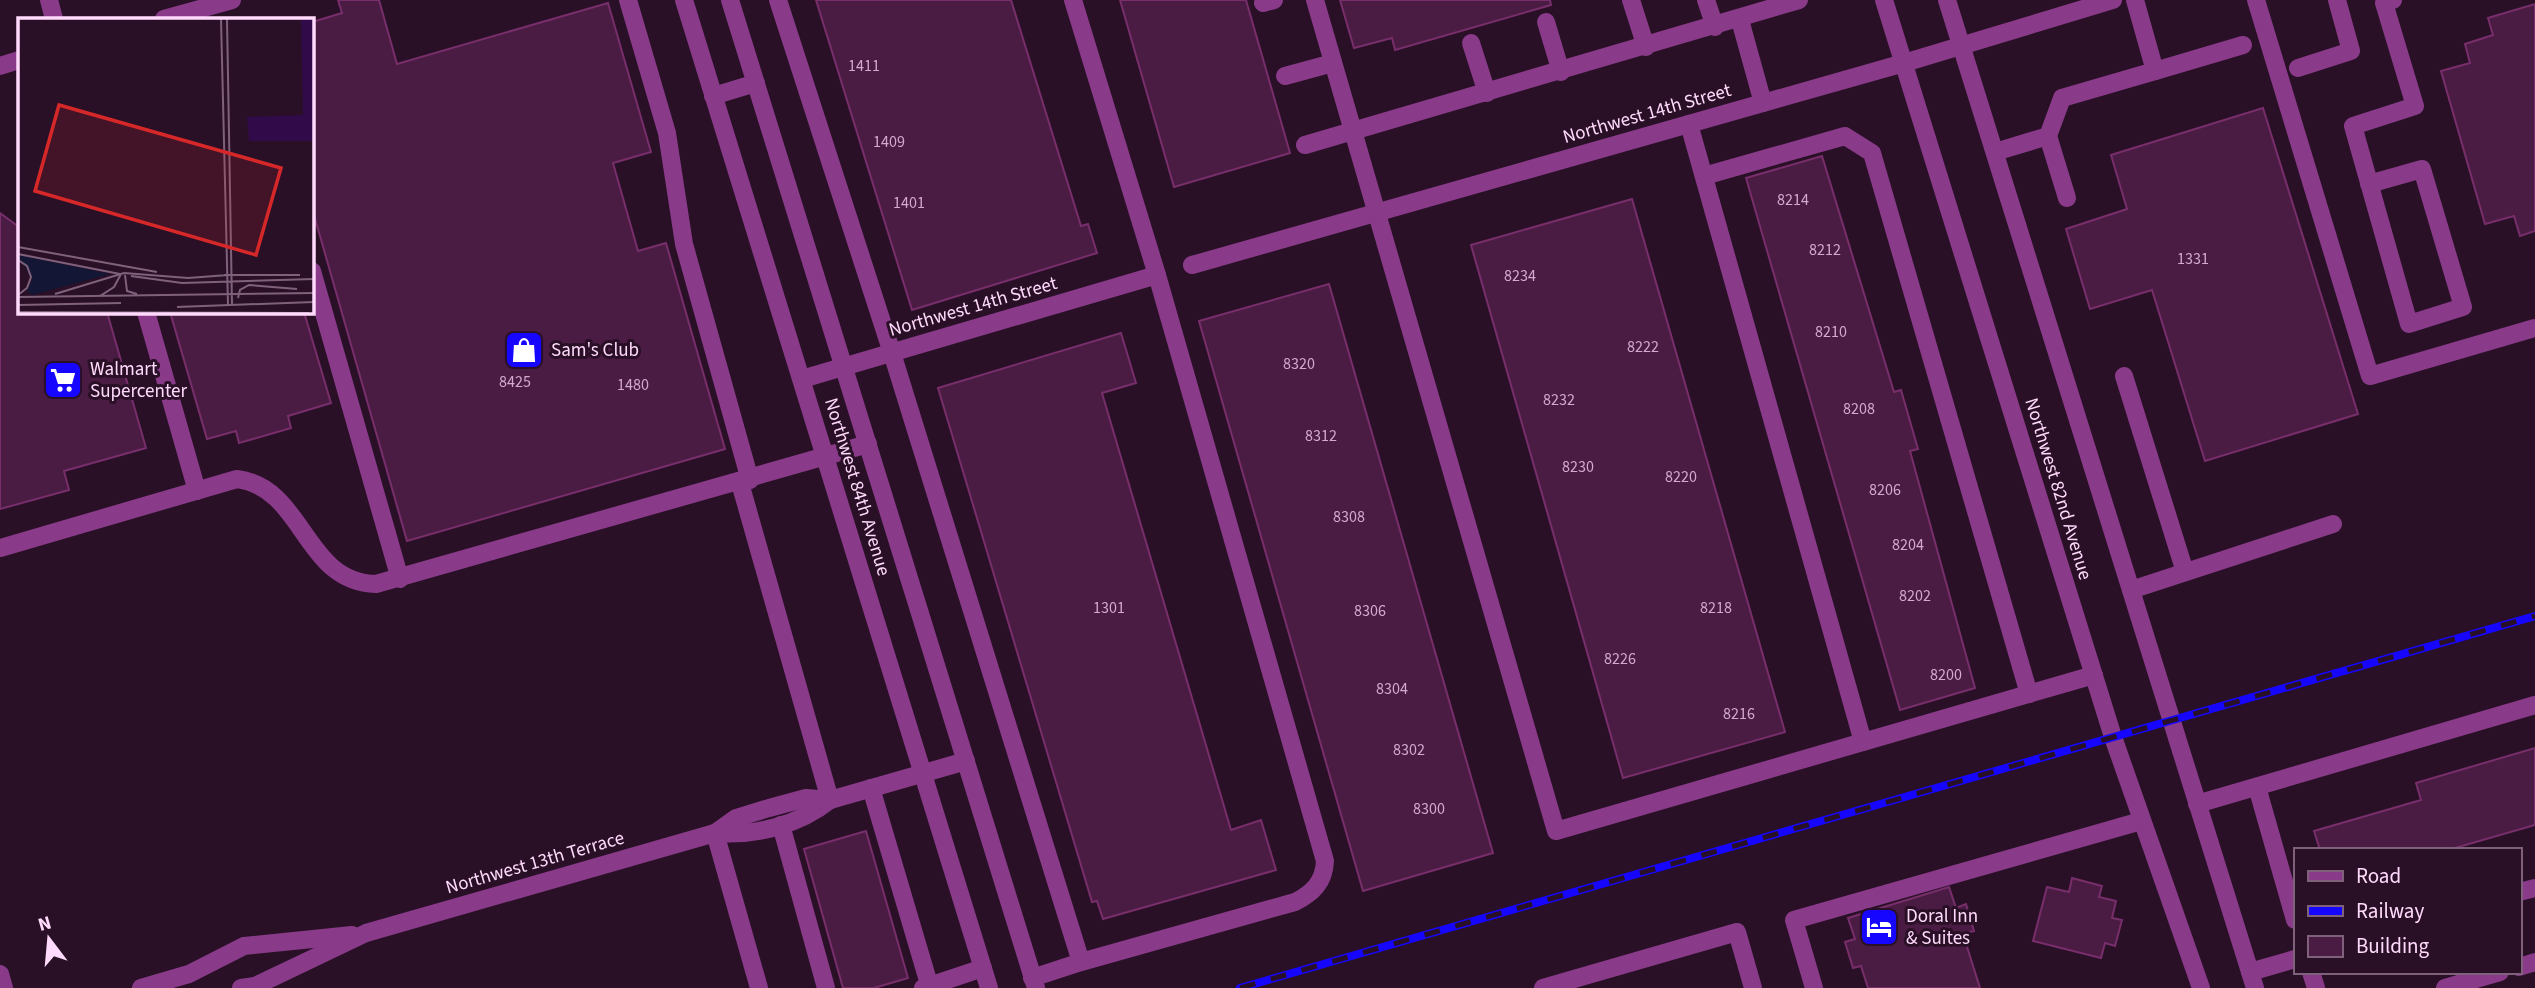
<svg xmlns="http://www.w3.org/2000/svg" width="2535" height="988" viewBox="0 0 2535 988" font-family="'Source Sans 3',sans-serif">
<rect width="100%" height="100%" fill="#2a1027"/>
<!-- building -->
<g fill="#4b1c43" stroke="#772e6b" stroke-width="2">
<path d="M338 0H379L397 64 608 3 651 152 613 163 638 251 666 243 725 449 407 541 312 208V22L342 13Z"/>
<path d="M816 0H1011L1081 226 1088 224 1097 253 912 310Z"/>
<path d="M1120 0H1246L1290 153 1174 187Z"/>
<path d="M1340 0H1550L1551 5 1395 50 1392 38 1354 48Z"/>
<path d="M2535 4V231L2520 236 2514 216 2485 224 2441 71 2470 63 2465 44 2493 35 2488 18Z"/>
<path d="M2263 108 2358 414 2205 461 2152 290 2090 309 2066 229 2127 209 2111 155Z"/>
<path d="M1822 156 1894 392 1901 390 1918 449 1910 451 1975 688 1900 710 1746 178Z"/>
<path d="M1632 199 1785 732 1623 778 1471 245Z"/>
<path d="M0 213 19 227V312H107L146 448 64 471 69 490 0 509Z"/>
<path d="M1329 284 1493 853 1363 891 1199 321Z"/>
<path d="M170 312H304L331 403 288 416 291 428 239 443 236 431 207 439Z"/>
<path d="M1121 333 1136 383 1102 393 1231 830 1261 820 1276 870 1103 919 1097 901 1092 902 938 388Z"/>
<path d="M2535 748V825L2448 850H2320L2314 831 2421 800 2416 783Z"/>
<path d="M866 831 908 978 874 988H843L804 849Z"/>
<path d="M2072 878 2102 886 2099 897 2116 901 2112 918 2122 920 2115 946 2105 943 2101 958 2033 941 2047 887 2069 892Z"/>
<path d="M1949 887 1956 908 1966 904 1974 931 1963 934 1980 988H1868L1861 966 1853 968 1845 942 1855 939 1848 918Z"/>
</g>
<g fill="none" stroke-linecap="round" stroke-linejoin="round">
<!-- minor -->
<g stroke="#893b89" stroke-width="18">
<path d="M49 0 54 19"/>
<path d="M628 0 667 133 684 244 750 480"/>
<path d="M684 0 989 988"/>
<path d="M730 0 1036 988"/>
<path d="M778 0 892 353 1081 962"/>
<path d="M1315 0 1556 831 2094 675"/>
<path d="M1631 0 1646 47"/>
<path d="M1706 0 1715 27"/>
<path d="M1884 0 2113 737 2201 988"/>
<path d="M1947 0 2255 988"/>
<path d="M2256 0 2370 376 2535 328"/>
<path d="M1263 3 1274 0"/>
<path d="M164 19 232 0"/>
<path d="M1740 20 1763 103"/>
<path d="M1546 22 1561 72"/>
<path d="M1471 43 1487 93"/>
<path d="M0 66 19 60"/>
<path d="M2298 68 2351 51 2337 0"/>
<path d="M2155 71 2243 45"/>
<path d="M1285 76 1333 63"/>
<path d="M713 96 756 83"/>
<path d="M1689 124 1863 742"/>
<path d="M2048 136 2067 198"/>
<path d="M1305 145 1799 0"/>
<path d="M1995 152 2048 136 2062 98 2155 71 2135 0"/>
<path d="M1704 176 1845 136 1872 153 2029 694"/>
<path d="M2369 184 2422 169 2463 307 2409 324 2353 126 2415 106 2384 3 2393 0"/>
<path d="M1192 265 1904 63 2113 0"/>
<path d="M312 271 400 579"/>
<path d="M146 312 197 491"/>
<path d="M2124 376 2185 572"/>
<path d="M802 379 1157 275"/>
<path d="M740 483 830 800"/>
<path d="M0 548 237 479C305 488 303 582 376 584L868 444"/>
<path d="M2131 590 2333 524"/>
<path d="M2257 787 2295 920"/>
<path d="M871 788 929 984"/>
<path d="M2197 804 2535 705"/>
<path d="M781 825 826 988"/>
<path d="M715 833 759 988"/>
<path d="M715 833C756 836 799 825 830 800"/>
<path d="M2519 892 2535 888"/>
<path d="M2519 967 2535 962"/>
<path d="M2250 972 2295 959"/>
<path d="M2311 972 2316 988"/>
<path d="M0 974 4 988"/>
<path d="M1032 978 1081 962 1295 902C1313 893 1324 882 1325 861L1157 275 1073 0"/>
<path d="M141 988 189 974 244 946 352 935"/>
<path d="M241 988 255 986 366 933 715 833 736 818 769 808 806 798 830 800 966 761"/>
<path d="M923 988 983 968"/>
<path d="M1543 988 1737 932 1753 988"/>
<path d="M1814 988 1794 920 2141 821"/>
<path d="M2445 988 2500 972"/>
</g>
<!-- rail casing -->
<g stroke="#1706ff" stroke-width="8">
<path id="rail" d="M1240 988 2535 616"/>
</g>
<!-- rail -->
<use href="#rail" stroke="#2a1027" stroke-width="5" stroke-dasharray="16" stroke-linecap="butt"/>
</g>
<!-- icons -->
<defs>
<g id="shop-square" transform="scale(2.0125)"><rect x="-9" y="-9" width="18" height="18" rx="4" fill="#1706ff" stroke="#2a1027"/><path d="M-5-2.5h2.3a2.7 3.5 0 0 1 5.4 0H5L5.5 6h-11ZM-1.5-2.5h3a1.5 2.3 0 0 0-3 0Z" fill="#fff"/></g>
<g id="supermarket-square" transform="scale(2.0125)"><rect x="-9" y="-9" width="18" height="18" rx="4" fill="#1706ff" stroke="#2a1027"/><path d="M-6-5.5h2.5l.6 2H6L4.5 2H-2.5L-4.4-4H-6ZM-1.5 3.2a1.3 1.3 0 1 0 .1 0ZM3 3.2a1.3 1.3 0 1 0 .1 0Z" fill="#fff"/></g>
<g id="hotel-square" transform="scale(2.0125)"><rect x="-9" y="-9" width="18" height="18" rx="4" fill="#1706ff" stroke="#2a1027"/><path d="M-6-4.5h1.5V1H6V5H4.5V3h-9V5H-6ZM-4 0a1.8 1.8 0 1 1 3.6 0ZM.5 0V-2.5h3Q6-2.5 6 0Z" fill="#fff"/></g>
</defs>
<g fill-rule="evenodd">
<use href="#shop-square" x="524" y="350"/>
<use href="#supermarket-square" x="63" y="380"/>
<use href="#hotel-square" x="1879" y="927"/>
</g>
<g text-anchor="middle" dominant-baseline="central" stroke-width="6" stroke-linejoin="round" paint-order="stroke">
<!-- number labels -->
<g font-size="16" fill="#d2aace">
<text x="864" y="66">1411</text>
<text x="889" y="142">1409</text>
<text x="1793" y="200">8214</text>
<text x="909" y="203">1401</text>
<text x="1825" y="250">8212</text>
<text x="2193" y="259">1331</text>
<text x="1520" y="276">8234</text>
<text x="1831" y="332">8210</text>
<text x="1643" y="347">8222</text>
<text x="1299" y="364">8320</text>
<text x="515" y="382">8425</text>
<text x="633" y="385">1480</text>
<text x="1559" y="400">8232</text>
<text x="1859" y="409">8208</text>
<text x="1321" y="436">8312</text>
<text x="1578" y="467">8230</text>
<text x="1681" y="477">8220</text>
<text x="1885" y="490">8206</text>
<text x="1349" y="517">8308</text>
<text x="1908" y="545">8204</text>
<text x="1915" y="596">8202</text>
<text x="1109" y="608">1301</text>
<text x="1716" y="608">8218</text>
<text x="1370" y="611">8306</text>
<text x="1620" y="659">8226</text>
<text x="1946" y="675">8200</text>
<text x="1392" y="689">8304</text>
<text x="1739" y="714">8216</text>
<text x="1409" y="750">8302</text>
<text x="1429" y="809">8300</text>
</g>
<!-- street labels -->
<g font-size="19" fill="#ffdafc" stroke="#2a1027">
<text transform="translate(1647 114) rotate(-16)">Northwest 14th Street</text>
<text transform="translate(973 307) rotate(-16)">Northwest 14th Street</text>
<text transform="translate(857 487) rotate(73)">Northwest 84th Avenue</text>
<text transform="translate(2058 489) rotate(73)">Northwest 82nd Avenue</text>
<text transform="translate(535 863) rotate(-16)">Northwest 13th Terrace</text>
</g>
<!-- poi labels -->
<g font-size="19" fill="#ffdafc" stroke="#2a1027" text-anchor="start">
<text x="551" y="350">Sam's Club</text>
<text x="90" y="369">Walmart<tspan x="90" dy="22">Supercenter</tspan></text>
<text x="1906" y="916">Doral Inn<tspan x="1906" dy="22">&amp; Suites</tspan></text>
</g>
</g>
<!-- overview -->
<g transform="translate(18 18)">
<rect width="296" height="296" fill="#2a1027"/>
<path d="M0 237 92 256 14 277 9 272 14 262Z" fill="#131634"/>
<path d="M283 1H296V123H231L229 99 285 97Z" fill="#300a49"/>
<path fill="none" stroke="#7f617c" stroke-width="2" d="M203 1 210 287M209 1 214 287M0 229 139 254M0 236 102 256M0 242 9 248 13 259 9 270 0 277M107 257 109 273 119 276M206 257H282M113 258 164 265 296 261M37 276 106 255 170 260 210 257M82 278 96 269 103 256M0 279 296 275M220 280 222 272 231 267 279 271M0 287 103 285M159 289 296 284M0 294 291 295"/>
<path fill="#d62828" fill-opacity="0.15" stroke="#d62828" stroke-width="3.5" d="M41 87 263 150 238 237 17 173Z"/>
<rect width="296" height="296" fill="none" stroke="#ffdafc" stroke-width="3.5"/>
</g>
<!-- legend -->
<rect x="2294" y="848" width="228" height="126" fill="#2a1027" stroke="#7f617c" stroke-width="2"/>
<rect x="2308" y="871" width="35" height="10" fill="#893b89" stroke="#7f617c" stroke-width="2"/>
<text x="2356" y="883" font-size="21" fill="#ffdafc">Road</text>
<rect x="2308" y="906" width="35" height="10" fill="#1706ff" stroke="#7f617c" stroke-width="2"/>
<text x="2356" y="918" font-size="21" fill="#ffdafc">Railway</text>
<rect x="2308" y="936" width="35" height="21" fill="#4b1c43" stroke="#7f617c" stroke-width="2"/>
<text x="2356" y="953" font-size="21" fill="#ffdafc">Building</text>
<!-- north arrow -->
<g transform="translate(49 939) rotate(344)" stroke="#2a1027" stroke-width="5" paint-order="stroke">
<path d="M0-5L12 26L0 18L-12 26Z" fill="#ffdafc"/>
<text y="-10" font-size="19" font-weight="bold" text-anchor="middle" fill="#ffdafc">N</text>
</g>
</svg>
